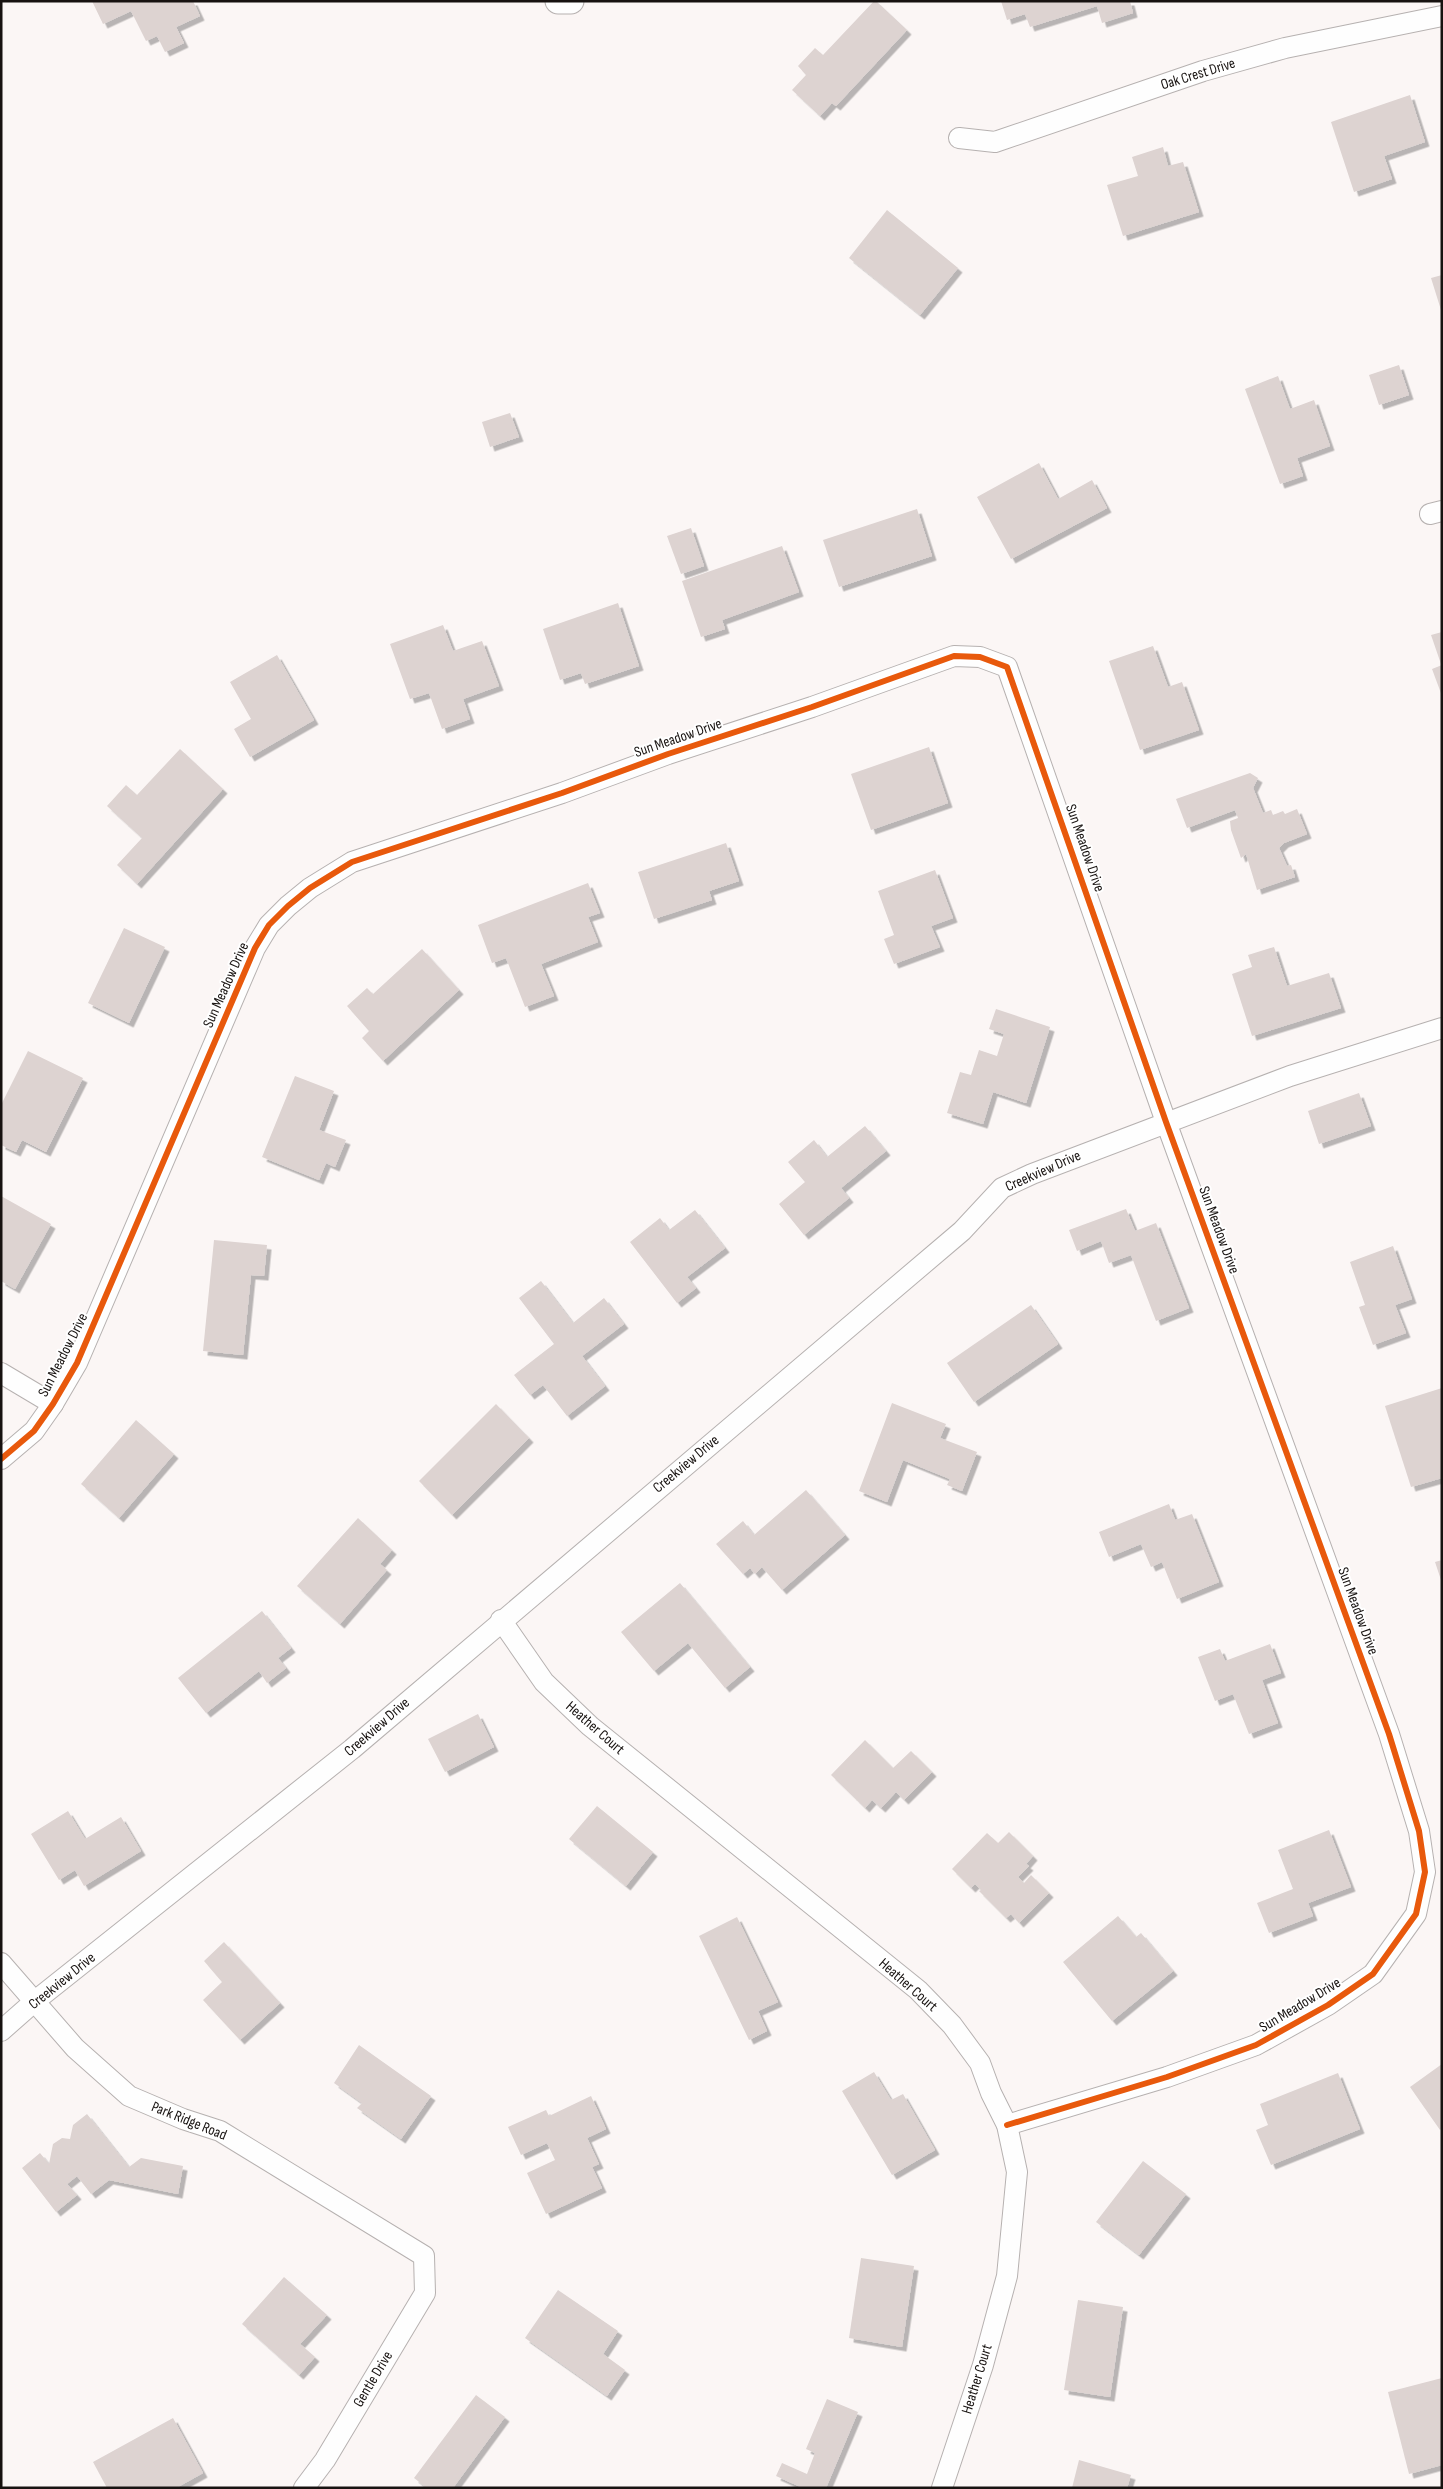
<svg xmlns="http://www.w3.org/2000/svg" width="1443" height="2489" viewBox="0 0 1443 2489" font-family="'Sofia Sans Condensed',sans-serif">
<defs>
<filter id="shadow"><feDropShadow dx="4.5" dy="4.5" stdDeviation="0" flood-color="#0004"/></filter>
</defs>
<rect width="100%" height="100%" fill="#fbf6f5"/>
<!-- building -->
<g fill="#ddd3d1" filter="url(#shadow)">
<path d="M92 1H193L200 16 176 27 184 43 165 52 157 36 146 41 131 11 103 24Z"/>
<path d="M874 1H876L907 30 836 106 832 103 820 116 792 90 806 75 798 66 815 48 823 55Z"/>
<path d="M1001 1H1130L1133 13 1102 23 1097 6 1030 27 1025 14 1007 20Z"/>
<path d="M1410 95 1425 142 1384 156 1392 179 1354 192 1331 122Z"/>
<path d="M1163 147 1168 166 1183 162 1199 212 1123 236 1107 185 1138 176 1132 157Z"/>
<path d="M887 210 958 268 920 315 849 258Z"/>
<path d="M1442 275V310H1441L1431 278Z"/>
<path d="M1399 365 1409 395 1379 405 1369 375Z"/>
<path d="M1278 376 1290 409 1314 400 1330 446 1297 458 1303 476 1280 484 1245 389Z"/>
<path d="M510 413 519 437 490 447 482 422Z"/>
<path d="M1039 463 1058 499 1092 480 1107 508 1011 559 977 497Z"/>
<path d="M917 509 932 556 839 587 823 540Z"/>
<path d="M691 528 704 566 681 574 667 536Z"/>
<path d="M782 546 799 592 722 620 725 629 701 637 682 581Z"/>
<path d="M618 603 639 666 585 684 581 673 560 680 543 629Z"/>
<path d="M443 625 453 651 482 641 499 686 463 699 470 719 442 729 429 693 410 699 390 644Z"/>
<path d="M1442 632V664H1441L1431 635Z"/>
<path d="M1153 646 1168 687 1182 682 1199 730 1140 750 1109 661Z"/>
<path d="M277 655 314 720 250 757 234 729 251 719 230 682Z"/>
<path d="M1442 665V696L1432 669Z"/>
<path d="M929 747 948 803 871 830 851 774Z"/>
<path d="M180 749 223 789 137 884 117 865 142 838 107 806 126 785 137 795Z"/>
<path d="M1250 773 1258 778 1253 788 1263 813 1271 810 1273 815 1283 811 1285 814 1297 809 1307 834 1284 843 1279 848 1287 866 1291 865 1295 877 1257 890 1246 854 1241 858 1231 830 1230 821 1238 818 1235 810 1187 828 1176 799Z"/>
<path d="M726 843 739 881 709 891 712 900 654 919 638 872Z"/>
<path d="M935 870 953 918 931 926 940 947 894 964 884 939 894 935 878 891Z"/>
<path d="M588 883 600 913 588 917 598 942 541 964 554 996 525 1007 506 958 492 963 478 925Z"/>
<path d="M124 928 165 947 129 1023 88 1003Z"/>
<path d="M1274 947 1287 986 1329 973 1341 1008 1252 1036 1232 974 1252 967 1248 955Z"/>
<path d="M422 949 459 990 383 1061 362 1038 369 1031 347 1006 367 988 373 994Z"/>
<path d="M996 1009 1050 1027 1026 1103 993 1092 983 1124 947 1113 960 1072 971 1075 979 1050 997 1056 1004 1034 989 1029Z"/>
<path d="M28 1051 83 1078 46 1152 22 1140 16 1152 1 1145V1105Z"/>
<path d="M295 1076 334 1091 319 1130 346 1140 335 1167 326 1163 319 1180 262 1157Z"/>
<path d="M1359 1093 1371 1126 1319 1144 1308 1111Z"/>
<path d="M865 1126 886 1151 841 1188 849 1198 804 1235 779 1204 805 1182 788 1162 814 1140 827 1157Z"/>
<path d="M1 1196 51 1224 15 1289 1 1281Z"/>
<path d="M1126 1209 1135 1231 1156 1223 1189 1308 1156 1321 1131 1255 1109 1263 1101 1241 1077 1251 1069 1230Z"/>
<path d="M695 1210 725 1248 687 1277 696 1288 677 1303 630 1242 660 1218 669 1230Z"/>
<path d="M214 1240 267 1245 264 1276 251 1275 243 1355 203 1351Z"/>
<path d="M1393 1246 1412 1299 1395 1305 1406 1333 1373 1345 1359 1307 1365 1305 1350 1262Z"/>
<path d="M541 1281 573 1323 604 1298 624 1324 582 1356 605 1386 567 1416 543 1385 530 1395 514 1375 554 1344 519 1298Z"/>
<path d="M1031 1305 1058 1344 974 1402 947 1363Z"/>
<path d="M1442 1388V1478L1411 1487 1385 1406Z"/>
<path d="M892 1403 946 1424 940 1438 977 1452 962 1491 947 1485 950 1479 903 1460 887 1502 859 1491Z"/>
<path d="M496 1404 529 1438 452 1515 419 1481Z"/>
<path d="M136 1420 174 1454 119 1518 81 1484Z"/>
<path d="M806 1490 845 1535 782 1590 762 1567 755 1574 750 1568 743 1574 716 1544 743 1521 754 1535Z"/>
<path d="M1169 1504 1175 1520 1192 1514 1219 1582 1177 1599 1162 1562 1151 1567 1141 1544 1109 1557 1099 1532Z"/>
<path d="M358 1518 392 1550 380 1564 387 1570 340 1624 297 1586Z"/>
<path d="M1442 1560V1580H1441L1435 1562Z"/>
<path d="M680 1583 750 1667 725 1688 688 1643 654 1671 621 1632Z"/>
<path d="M262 1611 291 1648 278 1658 286 1668 267 1683 259 1671 206 1713 178 1678Z"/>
<path d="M1270 1644 1281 1673 1262 1680 1278 1723 1249 1734 1233 1694 1215 1701 1198 1657 1220 1649 1225 1661Z"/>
<path d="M478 1714 494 1747 445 1772 428 1739Z"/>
<path d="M865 1740 893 1768 911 1751 932 1772 904 1800 896 1792 881 1808 872 1800 865 1808 831 1775Z"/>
<path d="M597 1806 653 1852 626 1886 569 1839Z"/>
<path d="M68 1811 85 1839 121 1817 141 1851 84 1886 75 1870 59 1880 31 1834Z"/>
<path d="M1329 1830 1351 1887 1308 1903 1313 1916 1269 1933 1257 1903 1293 1889 1278 1850Z"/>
<path d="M1009 1832 1033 1856 1026 1864 1029 1866 1018 1877 1024 1883 1031 1875 1049 1893 1019 1923 1011 1914 1006 1918 979 1891 981 1890 975 1884 971 1888 952 1869 987 1833 998 1843Z"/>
<path d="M1118 1916 1136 1937 1141 1933 1173 1971 1112 2021 1063 1962Z"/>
<path d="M737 1917 778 2002 758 2011 767 2031 749 2040 699 1936Z"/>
<path d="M224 1942 280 2003 240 2040 203 2000 222 1982 204 1961Z"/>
<path d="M359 2045 431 2096 401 2139 357 2108 362 2103 334 2083Z"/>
<path d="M1442 2064V2128L1440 2130 1410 2087Z"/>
<path d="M874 2072 891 2100 903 2094 935 2150 892 2175 842 2091Z"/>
<path d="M1338 2073 1360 2129 1271 2165 1256 2130 1268 2125 1260 2104Z"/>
<path d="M591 2096 606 2129 587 2138 599 2164 592 2167 602 2188 546 2214 527 2173 555 2160 547 2143 521 2155 508 2127 546 2110 549 2116Z"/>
<path d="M87 2114 129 2167 141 2158 183 2166 178 2194 109 2180 91 2194 77 2176 67 2184 77 2195 56 2212 22 2168 40 2153 49 2164 53 2144 62 2138 70 2139 73 2125Z"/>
<path d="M1143 2161 1186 2194 1139 2255 1096 2222Z"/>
<path d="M861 2258 914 2266 902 2347 849 2338Z"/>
<path d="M284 2277 327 2315 300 2344 315 2357 299 2375 242 2324Z"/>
<path d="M558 2290 618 2331 603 2354 625 2370 607 2396 525 2338Z"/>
<path d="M1078 2300 1123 2307 1110 2397 1064 2390Z"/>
<path d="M1442 2378V2465L1409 2474 1388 2392Z"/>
<path d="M476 2395 505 2417 453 2488H427L414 2478Z"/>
<path d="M827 2399 858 2412 826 2488H803L776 2476 782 2463 807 2474 815 2453 806 2449Z"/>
<path d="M173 2418 203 2473 176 2488H107L93 2462Z"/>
<path d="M1079 2460 1131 2475 1127 2488H1072Z"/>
</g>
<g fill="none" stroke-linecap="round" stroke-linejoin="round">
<!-- minor casing -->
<g stroke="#b6b1b0" stroke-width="22">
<g id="minor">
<path d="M959 138 995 142 1203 71 1285 48 1442 16"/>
<path d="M1430 514 1442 511"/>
<path d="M1 1373 53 1404"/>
<path d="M1 1459 34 1431 53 1404 77 1363 255 948 269 925 288 906 310 888 352 862 562 793 668 754 812 707 954 656 980 657 1007 667 1166 1122 1389 1734 1419 1831 1425 1872 1416 1914 1373 1974 1328 2005 1256 2045 1167 2077 1007 2125"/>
<path d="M501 1620 544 1682 590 1726 918 1990 952 2025 980 2063 991 2093 1007 2125 1017 2172 1007 2276 983 2365 942 2488"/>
<path d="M1 1963 75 2048 129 2096 183 2119 220 2131 424 2256 425 2293 325 2460 304 2488"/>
<path d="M1 2031 35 2001 352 1749 962 1231 1002 1188 1032 1174 1290 1076 1442 1028"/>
</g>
</g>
<!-- tertiary casing -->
<g stroke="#b6b1b0" stroke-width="27">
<path id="tertiary" d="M558 1H571"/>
</g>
<!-- minor -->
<use href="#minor" stroke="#fefefe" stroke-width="20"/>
<!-- tertiary -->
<use href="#tertiary" stroke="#fefefe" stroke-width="25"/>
<!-- cycleway casing -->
<g stroke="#fff" stroke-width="9">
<path id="cycleway" d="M1 1459 34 1431 53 1404 77 1363 255 948 269 925 288 906 310 888 352 862 562 793 668 754 812 707 954 656 980 657 1007 667 1166 1122 1389 1734 1419 1831 1425 1872 1416 1914 1373 1974 1328 2005 1256 2045 1167 2077 1007 2125"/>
</g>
<!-- cycleway -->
<use href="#cycleway" stroke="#e8590c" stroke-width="6"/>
</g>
<g text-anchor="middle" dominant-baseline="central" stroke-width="4" stroke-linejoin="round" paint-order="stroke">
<!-- street labels -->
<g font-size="15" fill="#171210" stroke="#fff">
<text transform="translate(1198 74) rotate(-17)">Oak Crest Drive</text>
<text transform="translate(678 738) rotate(-19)">Sun Meadow Drive</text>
<text transform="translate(1085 848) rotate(71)">Sun Meadow Drive</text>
<text transform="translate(226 985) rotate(-66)">Sun Meadow Drive</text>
<text transform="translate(1043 1171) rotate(-24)">Creekview Drive</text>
<text transform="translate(1219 1230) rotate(70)">Sun Meadow Drive</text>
<text transform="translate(63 1355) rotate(-63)">Sun Meadow Drive</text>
<text transform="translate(686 1464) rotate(-40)">Creekview Drive</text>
<text transform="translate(1358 1611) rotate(70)">Sun Meadow Drive</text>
<text transform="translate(377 1727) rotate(-41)">Creekview Drive</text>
<text transform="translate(595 1728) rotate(41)">Heather Court</text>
<text transform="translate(62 1981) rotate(-39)">Creekview Drive</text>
<text transform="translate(908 1985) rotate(41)">Heather Court</text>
<text transform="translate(1300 2005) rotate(-31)">Sun Meadow Drive</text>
<text transform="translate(189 2121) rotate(22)">Park Ridge Road</text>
<text transform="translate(373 2379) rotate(-59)">Gentle Drive</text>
<text transform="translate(977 2379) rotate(-73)">Heather Court</text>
</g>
</g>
<!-- border -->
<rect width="1443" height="2489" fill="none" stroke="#171210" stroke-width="5"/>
</svg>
